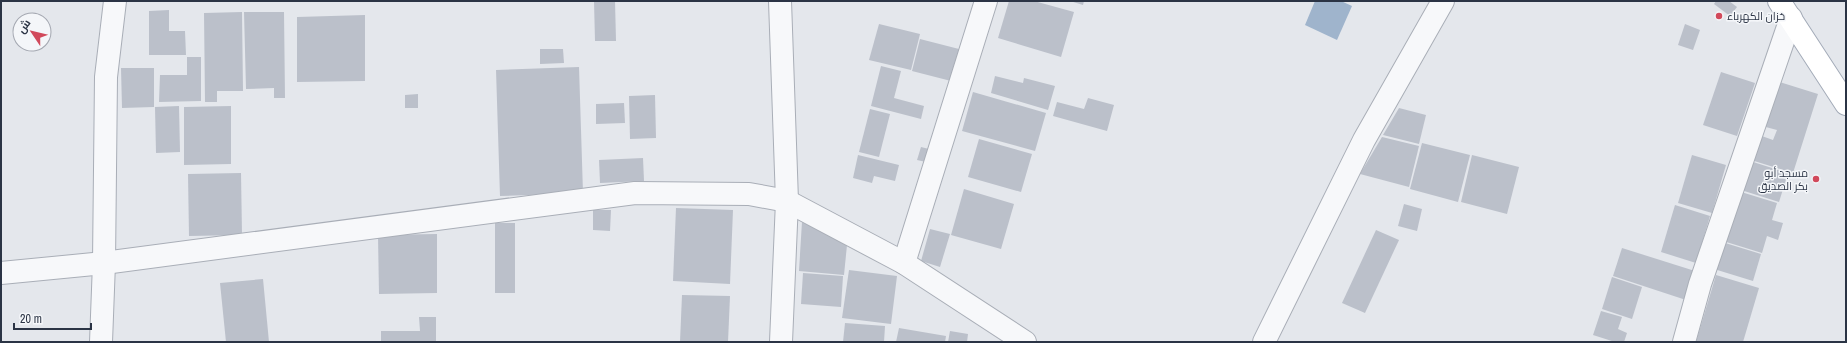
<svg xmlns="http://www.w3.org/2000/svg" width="1847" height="343" viewBox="0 0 1847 343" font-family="'Archivo Narrow',Cairo,sans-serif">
<rect width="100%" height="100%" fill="#e4e7ec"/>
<!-- water -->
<path fill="#9fb4cc" d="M1315 1H1341L1352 6 1337 40 1305 25Z"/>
<!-- building -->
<g fill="#bbc0ca">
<path d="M594 1H615L616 41H595Z"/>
<path d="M1009 1H1034L1074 12 1061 57 998 38Z"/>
<path d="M1070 1H1084L1083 5Z"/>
<path d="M1716 1H1729L1737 7 1730 16 1714 4Z"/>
<path d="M169 10V31H185L186 55H149V11Z"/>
<path d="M242 12 243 91H217V102H205L204 13Z"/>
<path d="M244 12H284L285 98H274V88L246 89Z"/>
<path d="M365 15V81L297 82V17Z"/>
<path d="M879 24 920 34 911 70 869 60Z"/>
<path d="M1685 24 1700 30 1693 50 1678 45Z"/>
<path d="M920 39 959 49 951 81 912 71Z"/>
<path d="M540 49H563L564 63 540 64Z"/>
<path d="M187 57H201V101L159 102 160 75H187Z"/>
<path d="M881 66 901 71 894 98 924 106 921 119 871 106Z"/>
<path d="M579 67 583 193 500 196 496 70Z"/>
<path d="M121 68H154V107L122 108Z"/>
<path d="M1721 72 1755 83 1737 136 1703 125Z"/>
<path d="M995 76 1023 83 1024 78 1055 86 1048 110 991 93Z"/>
<path d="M1776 81 1818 94 1793 173 1751 160 1759 135 1773 140 1777 130 1762 126Z"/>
<path d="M973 92 1046 113 1035 151 962 131Z"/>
<path d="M418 94V108H405V95Z"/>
<path d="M655 95 656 138 630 139 629 96Z"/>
<path d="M1088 98 1114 105 1107 131 1053 116 1057 102 1084 109Z"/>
<path d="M624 103 625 123 596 124V104Z"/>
<path d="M179 106 180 152 156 153 155 107Z"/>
<path d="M231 106V164L184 165V107Z"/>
<path d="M1399 108 1426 115 1419 144 1383 135Z"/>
<path d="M870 109 890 114 879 157 859 152Z"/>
<path d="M1382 137 1419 146 1409 187 1360 174Z"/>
<path d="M979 139 1032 154 1021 192 968 177Z"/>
<path d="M1422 143 1470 155 1458 202 1410 189Z"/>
<path d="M921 147 929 149 926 162 917 160Z"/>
<path d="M858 155 899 165 895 181 874 176 872 183 853 178Z"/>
<path d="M1472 155 1519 167 1507 214 1461 202Z"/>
<path d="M1692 155 1726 165 1712 213 1678 203Z"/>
<path d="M643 158 644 181 600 183 599 160Z"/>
<path d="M1750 161 1788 173 1779 202 1741 190Z"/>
<path d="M241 173 242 235 189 236 188 174Z"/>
<path d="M964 189 1014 204 1001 249 951 235Z"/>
<path d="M1738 191 1777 203 1772 220 1783 223 1778 240 1767 236 1762 253 1723 241Z"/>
<path d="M1404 204 1422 209 1417 231 1398 226Z"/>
<path d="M1675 205 1710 216 1696 263 1661 252Z"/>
<path d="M676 208 733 210 730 284 673 281Z"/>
<path d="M593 210H611L610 231 593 230Z"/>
<path d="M802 222 847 245 844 275 799 271Z"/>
<rect x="495" y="223" width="20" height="70"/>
<path d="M930 229 950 234 940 267 921 261Z"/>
<path d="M1376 230 1399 240 1365 313 1342 303Z"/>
<path d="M437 234V293L379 294 378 235Z"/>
<path d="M1722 242 1761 254 1753 281 1714 269Z"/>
<path d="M1622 248 1695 271 1686 300 1613 276Z"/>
<path d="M849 270 897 276 891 324 842 318Z"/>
<path d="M803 273 843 276 841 307 801 304Z"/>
<path d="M1716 275 1759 288 1743 342H1696Z"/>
<path d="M1612 277 1642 287 1632 319 1602 309Z"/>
<path d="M263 279 269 342H226L220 283Z"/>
<path d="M682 295 730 296 728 342H680Z"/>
<path d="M1601 311 1622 317 1618 329 1627 333 1624 342H1615L1593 335Z"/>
<path d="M419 317H436V342H381V331H420Z"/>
<path d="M845 323 885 326 884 342H843Z"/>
<path d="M899 328 946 336 945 342H896Z"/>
<path d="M950 331 968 334 967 342H948Z"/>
</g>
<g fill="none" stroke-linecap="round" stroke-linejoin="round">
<!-- minor casing -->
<g stroke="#a9aeb7" stroke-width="24">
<g id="minor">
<path d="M780 1 787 201 781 342"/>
<path d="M904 263 986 1"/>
<path d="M1 273 104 263 635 193 749 194 787 201 904 263 1025 342"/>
<path d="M101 342 104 263 106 77 115 1"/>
<path d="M1264 342 1364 140 1443 1"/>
<path d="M1684 342 1700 284 1791 18"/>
</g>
</g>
<!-- major casing -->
<g stroke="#a3abb8" stroke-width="24">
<path id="major" d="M1779 1 1846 104"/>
</g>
<!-- minor -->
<use href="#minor" stroke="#f7f8fa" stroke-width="22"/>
<!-- major -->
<use href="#major" stroke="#fff" stroke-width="22"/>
</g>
<!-- markers -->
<g fill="#d1495b" stroke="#f4f6f9" stroke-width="1.5">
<circle cx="1719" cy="16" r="4"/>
<circle cx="1816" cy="179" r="4"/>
</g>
<g text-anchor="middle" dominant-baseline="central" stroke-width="3" stroke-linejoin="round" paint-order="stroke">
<!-- poi labels -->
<g font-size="11" fill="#2b3445" stroke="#f4f6f9" text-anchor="start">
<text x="1727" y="16">خزان الكهرباء</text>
<text x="1808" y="173" text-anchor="end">مسجد أبو<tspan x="1808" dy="13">بكر الصديق</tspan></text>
</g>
</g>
<!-- border -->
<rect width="1847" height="343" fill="none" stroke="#2b3445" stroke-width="4"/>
<!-- north arrow -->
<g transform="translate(32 32) rotate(305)"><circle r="19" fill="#f4f6f9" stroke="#a4a8b1"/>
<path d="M0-3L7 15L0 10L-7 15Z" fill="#d1495b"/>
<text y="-6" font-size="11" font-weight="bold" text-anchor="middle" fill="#2b3445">ش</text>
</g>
<!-- scale -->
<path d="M14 323v6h77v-6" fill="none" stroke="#2b3445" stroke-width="2"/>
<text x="20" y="323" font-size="12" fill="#2b3445" stroke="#f4f6f9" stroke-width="3" paint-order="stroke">20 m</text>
</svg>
